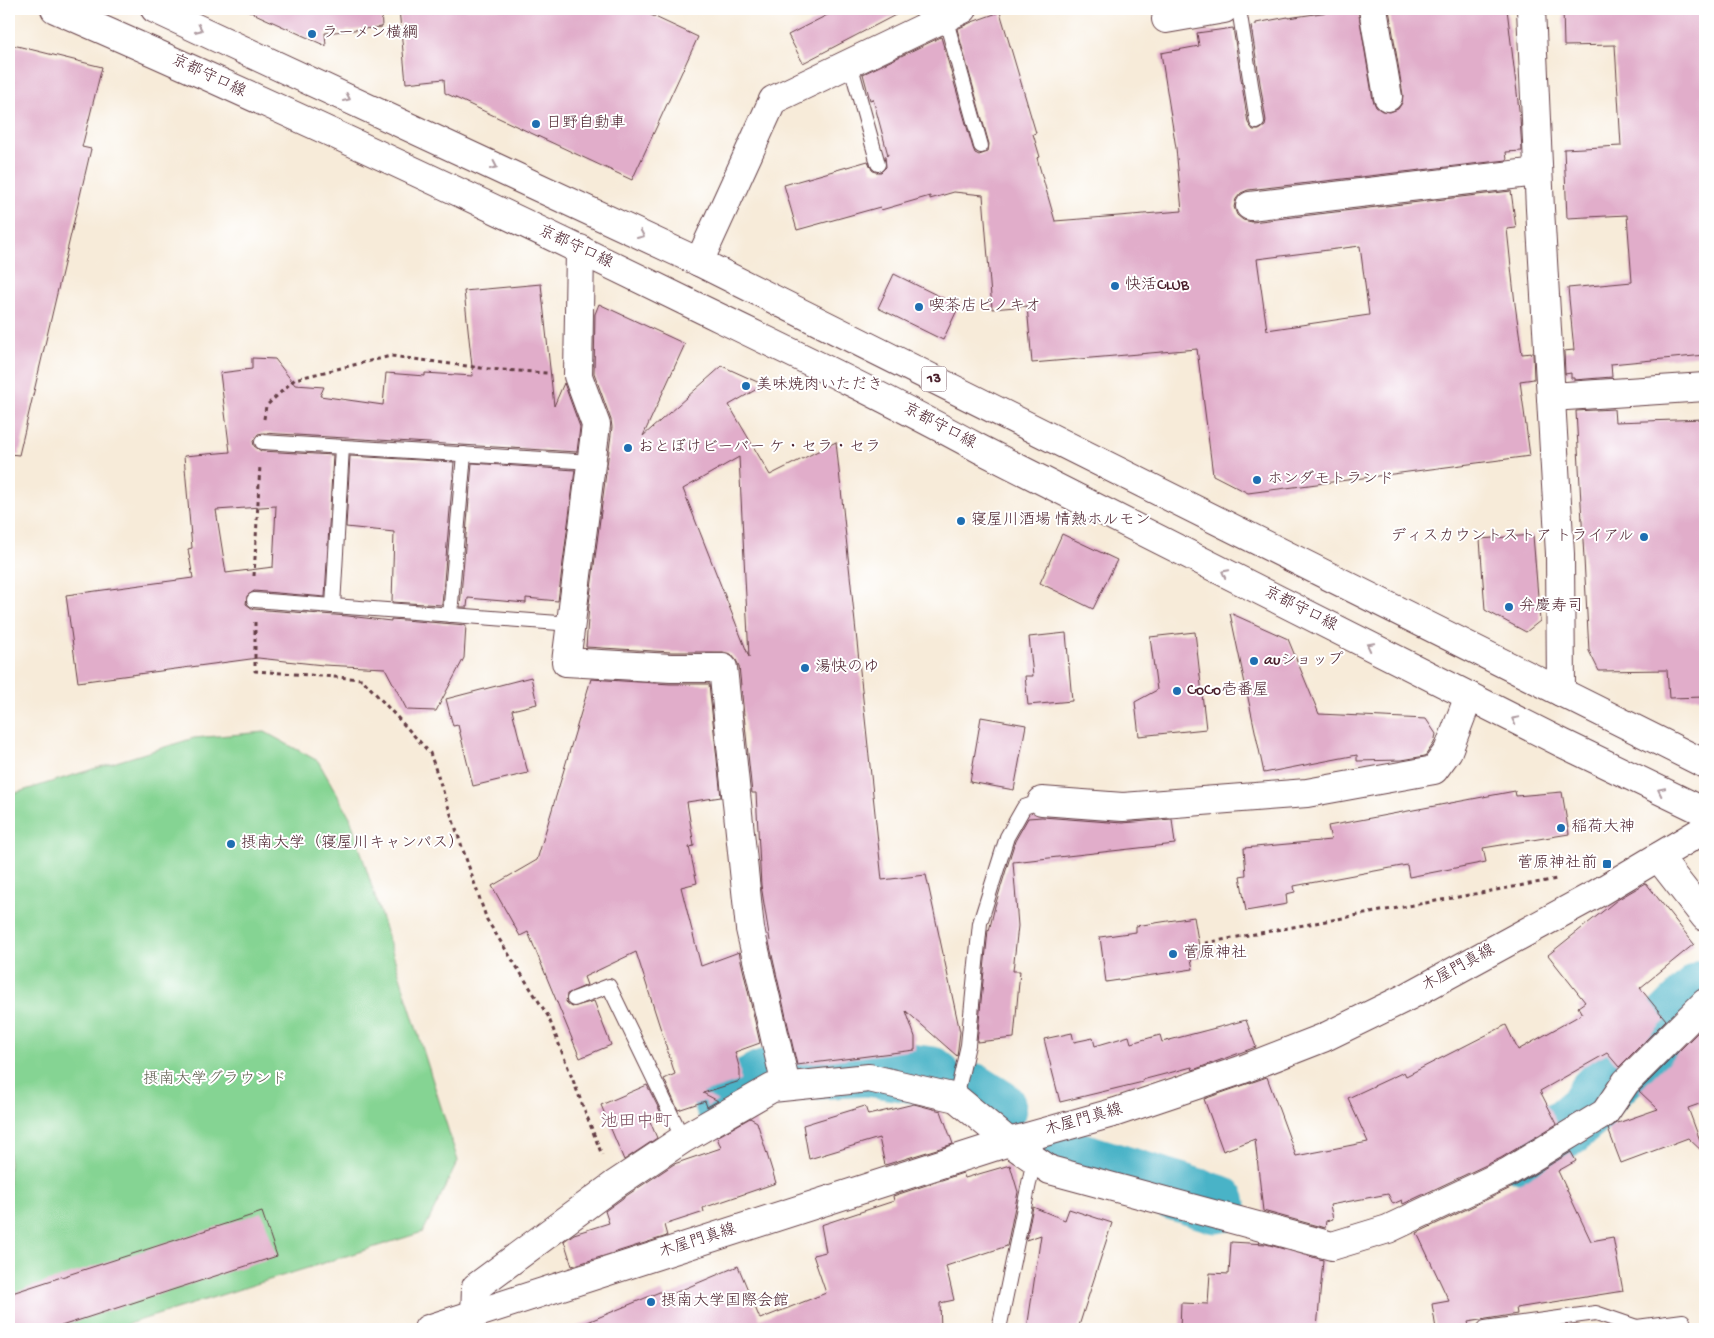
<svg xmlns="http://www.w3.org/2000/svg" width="1714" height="1338" viewBox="0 0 1714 1338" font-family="'Gochi Hand','Klee One',sans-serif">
<rect width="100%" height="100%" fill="#fff"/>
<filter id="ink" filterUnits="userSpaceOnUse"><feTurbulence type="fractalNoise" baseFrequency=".02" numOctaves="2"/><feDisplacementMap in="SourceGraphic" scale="10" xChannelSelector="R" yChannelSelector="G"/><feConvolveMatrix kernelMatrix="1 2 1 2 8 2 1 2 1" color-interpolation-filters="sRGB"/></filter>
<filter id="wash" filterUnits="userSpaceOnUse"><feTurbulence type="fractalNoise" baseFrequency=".0096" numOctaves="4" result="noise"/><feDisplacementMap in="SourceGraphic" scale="20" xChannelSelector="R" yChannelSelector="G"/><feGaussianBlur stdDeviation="1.12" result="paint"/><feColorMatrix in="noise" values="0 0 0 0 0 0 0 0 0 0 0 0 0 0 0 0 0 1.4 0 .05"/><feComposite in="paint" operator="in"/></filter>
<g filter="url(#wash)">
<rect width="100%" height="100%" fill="#f7ebd9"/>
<!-- green -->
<path fill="#85d493" stroke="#687a5f" d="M265 732 318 761 350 817 458 1161 423 1232 112 1329H9V795L194 738Z"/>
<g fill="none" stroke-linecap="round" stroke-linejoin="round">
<!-- river -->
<g stroke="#49b3c7" stroke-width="59">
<path d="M972 1092 997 1108"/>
<path d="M723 1101 764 1079 799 1071 867 1067 931 1076"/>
<path d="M1046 1149 1058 1155 1217 1204"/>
<path d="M1523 1154 1568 1126 1587 1110 1596 1095 1705 989"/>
</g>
</g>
<g id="blocks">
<!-- building -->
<g fill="#e1adca" fill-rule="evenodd">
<path d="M244 9H381L382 27 325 33 326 46Z"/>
<path d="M399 9H638L698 37 632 180 445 93 444 79 406 83Z"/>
<path d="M839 9H907L803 63 788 35Z"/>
<path d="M1348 9H1358L1373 100 1376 107 1382 111 1390 112 1398 109 1402 103 1403 95 1389 9H1507L1520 118 1522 151 1506 152 1507 160 1248 190 1241 193 1236 199 1234 207 1237 215 1243 220 1252 222 1511 191 1516 228 1507 229 1515 304 1522 354 1533 353 1534 379 1520 381 1530 456 1248 493 1213 475 1197 349 1032 363 1027 306 992 309 983 195 954 192 930 199V196L881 210 880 207 797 230 784 185 868 161 872 170 875 172H881L886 167 885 156 888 155 873 99 870 100 863 74 941 37 973 148 975 153 979 155 988 152 989 144 957 29 972 22 1000 12 1036 133 1033 134 1040 157 1037 158 1055 221 1182 211 1176 148 1161 53 1199 46 1197 33 1233 28 1248 123 1253 130H1259L1265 126 1266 121 1251 26 1256 25V23L1288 17V18ZM1360 246 1369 315 1267 330 1257 259Z"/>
<path d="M1563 9H1705V355L1611 364 1612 377 1574 380V378H1571V373L1565 374 1564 351 1574 350 1568 288 1632 282 1627 215 1567 218 1564 149 1621 146 1615 45 1564 46Z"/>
<path d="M9 44 102 67 82 147 91 149 19 455 9 454Z"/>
<path d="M894 274 959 306 943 340 878 308Z"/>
<path d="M541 284 554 406 564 383 580 427 577 452 263 433 258 434 253 441 254 446 261 451 333 455 325 597 254 591 247 596 246 604 253 609 348 616 391 621V619L466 625 464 658 436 711 407 710 385 668 323 665 258 658 78 682 66 595 193 578 188 549 192 548 184 456 230 452 220 373 252 369V358L275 359 295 385 324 387 320 396 383 405 386 373 425 376V373L473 376 464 291ZM276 506 273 567 226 573 216 510Z"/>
<path d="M599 304 685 344 643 436 722 366 764 385 729 405 770 475 836 442 882 880 926 875 960 1032 957 1056 906 1011 915 1037V1050L797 1065 769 942 770 941 761 885 756 793H752L739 666 736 660 731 654 723 652H671L586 647 589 604 612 427 611 420 594 373 595 314ZM739 457 749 657 683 489Z"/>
<path d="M1614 409 1615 422 1705 419V697L1669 698 1667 670 1599 671 1589 651 1576 411Z"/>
<path d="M350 456 454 462 442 605 392 602 394 532 346 527Z"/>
<path d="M472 463 575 470 558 601 526 598V603L468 598 467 607H460Z"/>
<path d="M1062 534 1117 560 1093 609 1040 583Z"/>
<path d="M1533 535 1540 621 1526 632 1485 610 1480 539Z"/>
<path d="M1230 613 1288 639 1319 714 1426 719 1436 734 1434 743 1425 756 1402 760 1357 761V755L1264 773Z"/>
<path d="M1195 632 1206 729 1139 736 1135 702 1157 690 1150 637Z"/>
<path d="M1066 633 1072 701 1028 705 1025 676H1033L1029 637Z"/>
<path d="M531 677 537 704 512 710 528 773 473 786 458 725 453 726 446 699Z"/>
<path d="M591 679 670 684H709L721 797 687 802 694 846 689 847 697 883 681 887 701 966 739 952 760 1043 735 1052 740 1070V1081L703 1093 718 1101 707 1107 705 1101 678 1110 664 1079 675 1074 636 952 584 977 587 985 567 994 566 1002 572 1007 594 1001 611 1045 580 1058 528 932 520 936 492 886 537 860Z"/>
<path d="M981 717 1026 725 1014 790 970 782Z"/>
<path d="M1515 791 1516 796 1562 792 1569 834 1483 848 1486 862 1409 877 1407 865 1294 886 1295 892 1286 894 1287 904 1246 911 1240 876 1246 875 1244 848 1331 840 1328 826Z"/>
<path d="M1042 817 1122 823 1172 819 1175 844 1013 862 1018 926 1013 971H1020L1014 1038 977 1042 988 930 989 931 995 906 1015 841 1028 818Z"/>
<path d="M1646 883 1694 944 1640 988 1666 1020 1619 1067 1607 1053 1540 1091 1557 1124 1501 1158 1403 1204 1402 1200 1393 1204 1388 1194 1330 1205 1333 1219 1326 1221 1325 1228 1263 1211 1255 1139 1223 1151 1204 1099 1267 1077 1296 1156 1368 1142 1348 1098 1404 1072 1406 1076 1506 1025 1518 1050 1582 1014 1578 1007 1585 1002 1548 955 1617 900Z"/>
<path d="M1194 917 1201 958 1191 959 1193 969 1106 982 1100 937 1136 932V926Z"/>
<path d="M1246 1020 1256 1047 1193 1070 1192 1067 1142 1080 1143 1082 1060 1102 1044 1039 1072 1033 1074 1042 1093 1038 1095 1046 1129 1036 1131 1043 1160 1035 1162 1042Z"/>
<path d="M1705 1025V1102L1688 1108 1705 1154 1688 1138 1621 1163 1608 1129 1615 1124 1658 1109 1639 1091Z"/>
<path d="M647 1085 662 1115 649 1119 657 1138 624 1160 601 1105Z"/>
<path d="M914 1104 941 1111 953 1144 885 1165 879 1138 809 1159 803 1125 865 1106 868 1115Z"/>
<path d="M750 1118 757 1122 776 1183 703 1208 704 1212 664 1225 667 1236 572 1266 564 1241 574 1234 609 1223 605 1211 623 1198 674 1164 721 1148 717 1137Z"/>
<path d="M1571 1152 1576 1161 1558 1171 1591 1241 1613 1237 1623 1291 1516 1308 1517 1314 1468 1322 1470 1329H1436L1432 1304 1449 1301 1417 1233 1515 1186Z"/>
<path d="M1010 1165 1018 1192 1007 1246 946 1266 954 1300 940 1303 941 1329H571L662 1291 665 1297 738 1266 760 1319 826 1293 813 1255 826 1252 821 1225 894 1201 893 1196 963 1173 965 1178Z"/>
<path d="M1033 1207 1065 1220 1069 1209 1112 1223 1078 1329H1027L1041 1235 1026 1240Z"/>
<path d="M262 1212 277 1256 52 1329H9V1294Z"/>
<path d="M1231 1242 1266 1244 1323 1260 1317 1329H1180L1181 1303 1208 1304 1210 1273 1229 1274Z"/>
</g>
</g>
</g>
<g filter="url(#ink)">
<use href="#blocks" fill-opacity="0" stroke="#643e45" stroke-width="1"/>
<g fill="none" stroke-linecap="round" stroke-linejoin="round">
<!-- lane casing -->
<g stroke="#643e45" stroke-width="16">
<g id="lane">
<path d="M1239 9 1257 122"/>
<path d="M945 17 981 146"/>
<path d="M850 63 878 164"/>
<path d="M262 442 592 462"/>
<path d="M254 600 572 624"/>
<path d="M333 606 342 447"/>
<path d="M450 615 464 454"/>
<path d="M574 999 609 986 683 1139"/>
<path d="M956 1098 968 1045 980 923 1007 837 1024 807 1042 801"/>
<path d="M1485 1328 1596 1313 1637 1327 1683 1321 1684 1329"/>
<path d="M999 1329 1034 1159"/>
</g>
</g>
<!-- street casing -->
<g stroke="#643e45" stroke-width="30">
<g id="street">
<path d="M1373 9 1388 97"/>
<path d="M1531 9 1540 209 1560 554 1561 692"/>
<path d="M1166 19 1224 9"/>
<path d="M1250 206 1538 172"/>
<path d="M580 249 578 376 596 425 566 662 671 668H723L750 929 786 1086"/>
<path d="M699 262 773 100 963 9"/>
<path d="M1551 397 1705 387"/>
<path d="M1042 801 1123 807 1307 793 1434 770 1448 751 1469 696"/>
<path d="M1658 857 1705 917"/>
<path d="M475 1315 476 1287 614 1185 683 1139 772 1088 869 1078 956 1098 1009 1142 1050 1170 1332 1246 1388 1229 1508 1172 1605 1113 1626 1082 1705 1003"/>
</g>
</g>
<!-- secondary casing -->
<g stroke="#643e45" stroke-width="30">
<path id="secondary" d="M428 1329 1009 1142 1116 1112 1241 1070 1323 1038 1409 996 1596 894 1705 829"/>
</g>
<!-- primary casing -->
<g stroke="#643e45" stroke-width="30">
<g id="primary">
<path d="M55 9C267 101 477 199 685 301 784 349 883 396 980 449L1562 743 1705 812"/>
<path d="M155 9 699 262 1705 764"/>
</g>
</g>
<!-- path -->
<g stroke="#643e45" stroke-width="3" stroke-dasharray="4 4" stroke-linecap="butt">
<path d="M264 419 266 406 295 379 391 356 489 369 547 373"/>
<path d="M254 576 260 465"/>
<path d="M255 622V671L362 679 430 753 487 920 548 1016 602 1155"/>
<path d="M1205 943 1557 879"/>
</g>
<!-- lane -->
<use href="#lane" stroke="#fff" stroke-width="14"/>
<!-- street -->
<use href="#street" stroke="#fff" stroke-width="28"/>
<!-- secondary -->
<use href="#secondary" stroke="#fff" stroke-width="28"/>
<!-- primary -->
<use href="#primary" stroke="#fff" stroke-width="28"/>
</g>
<!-- one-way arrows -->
<defs><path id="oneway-chevron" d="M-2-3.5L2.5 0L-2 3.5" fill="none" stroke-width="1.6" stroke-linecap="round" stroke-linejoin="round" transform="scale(1.25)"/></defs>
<g stroke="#ae9aa0">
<use href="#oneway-chevron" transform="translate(199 29) rotate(25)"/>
<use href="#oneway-chevron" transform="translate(347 98) rotate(25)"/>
<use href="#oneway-chevron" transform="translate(494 166) rotate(25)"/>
<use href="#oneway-chevron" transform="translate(641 235) rotate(25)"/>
<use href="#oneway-chevron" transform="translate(1225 573) rotate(-153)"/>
<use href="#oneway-chevron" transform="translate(1370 646) rotate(-153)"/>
<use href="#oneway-chevron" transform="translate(1515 720) rotate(-153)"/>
<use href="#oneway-chevron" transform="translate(1661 791) rotate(-154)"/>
</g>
</g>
<!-- markers -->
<g fill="#1f6fb2" stroke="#fff" stroke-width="2">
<circle cx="312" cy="34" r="5"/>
<circle cx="536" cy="124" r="5"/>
<circle cx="1115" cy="286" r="5"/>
<circle cx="919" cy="307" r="5"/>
<circle cx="746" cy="386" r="5"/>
<circle cx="628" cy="448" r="5"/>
<circle cx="1257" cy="480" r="5"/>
<circle cx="961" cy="521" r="5"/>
<circle cx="1644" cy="537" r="5"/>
<circle cx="1509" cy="607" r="5"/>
<circle cx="1254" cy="661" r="5"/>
<circle cx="805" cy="668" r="5"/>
<circle cx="1177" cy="691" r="5"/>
<circle cx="1561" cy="828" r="5"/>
<circle cx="231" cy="844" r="5"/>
<rect x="1602" y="859" width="10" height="10" rx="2.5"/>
<circle cx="1173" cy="954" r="5"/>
<circle cx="651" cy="1302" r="5"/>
</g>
<g text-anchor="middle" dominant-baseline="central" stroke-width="4" stroke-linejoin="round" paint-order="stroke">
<!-- shield labels -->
<rect fill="#fff" stroke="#80626b" stroke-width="1" x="921.5" y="366.5" width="25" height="25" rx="4"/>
<g font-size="15" font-weight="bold" fill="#4a1f2b">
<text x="934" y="379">13</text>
</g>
<!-- poi labels -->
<g font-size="16" fill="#4a1f2b" stroke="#fff" text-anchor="start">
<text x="322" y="34">ラーメン横綱</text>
<text x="546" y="124">日野自動車</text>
<text x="1125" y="286">快活CLUB</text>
<text x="929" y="307">喫茶店ピノキオ</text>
<text x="756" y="386">美味焼肉いただき</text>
<text x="638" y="448">おとぼけビーバー ケ・セラ・セラ</text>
<text x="1267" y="480">ホンダモトランド</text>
<text x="971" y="521">寝屋川酒場 情熱ホルモン</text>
<text x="1634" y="537" text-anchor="end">ディスカウントストア トライアル</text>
<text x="1519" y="607">弁慶寿司</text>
<text x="1264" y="661">auショップ</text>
<text x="815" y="668">湯快のゆ</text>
<text x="1187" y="691">CoCo壱番屋</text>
<text x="1571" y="828">稲荷大神</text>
<text x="241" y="844">摂南大学（寝屋川キャンパス）</text>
<text x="1597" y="864" text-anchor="end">菅原神社前</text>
<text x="1183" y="954">菅原神社</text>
<text x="661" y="1302">摂南大学国際会館</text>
</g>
<!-- street labels -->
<g font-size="16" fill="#4a1f2b" stroke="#fff">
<text transform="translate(208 77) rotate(25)">京都守口線</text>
<text transform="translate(575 248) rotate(25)">京都守口線</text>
<text transform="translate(939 427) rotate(28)">京都守口線</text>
<text transform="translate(1300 610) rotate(27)">京都守口線</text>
<text transform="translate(1459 969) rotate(-29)">木屋門真線</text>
<text transform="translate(1084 1121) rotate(-16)">木屋門真線</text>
<text transform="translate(698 1242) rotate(-18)">木屋門真線</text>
</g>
<!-- park labels -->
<g font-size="16" fill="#5f5e4f" stroke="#fff">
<text x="215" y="1080">摂南大学グラウンド</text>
</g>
<!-- neighbourhood labels -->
<g font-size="18" fill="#7f5163" stroke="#fff">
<text x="636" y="1122">池田中町</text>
</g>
</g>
<!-- margin -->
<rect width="1714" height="1338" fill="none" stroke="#fff" stroke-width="30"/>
</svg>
